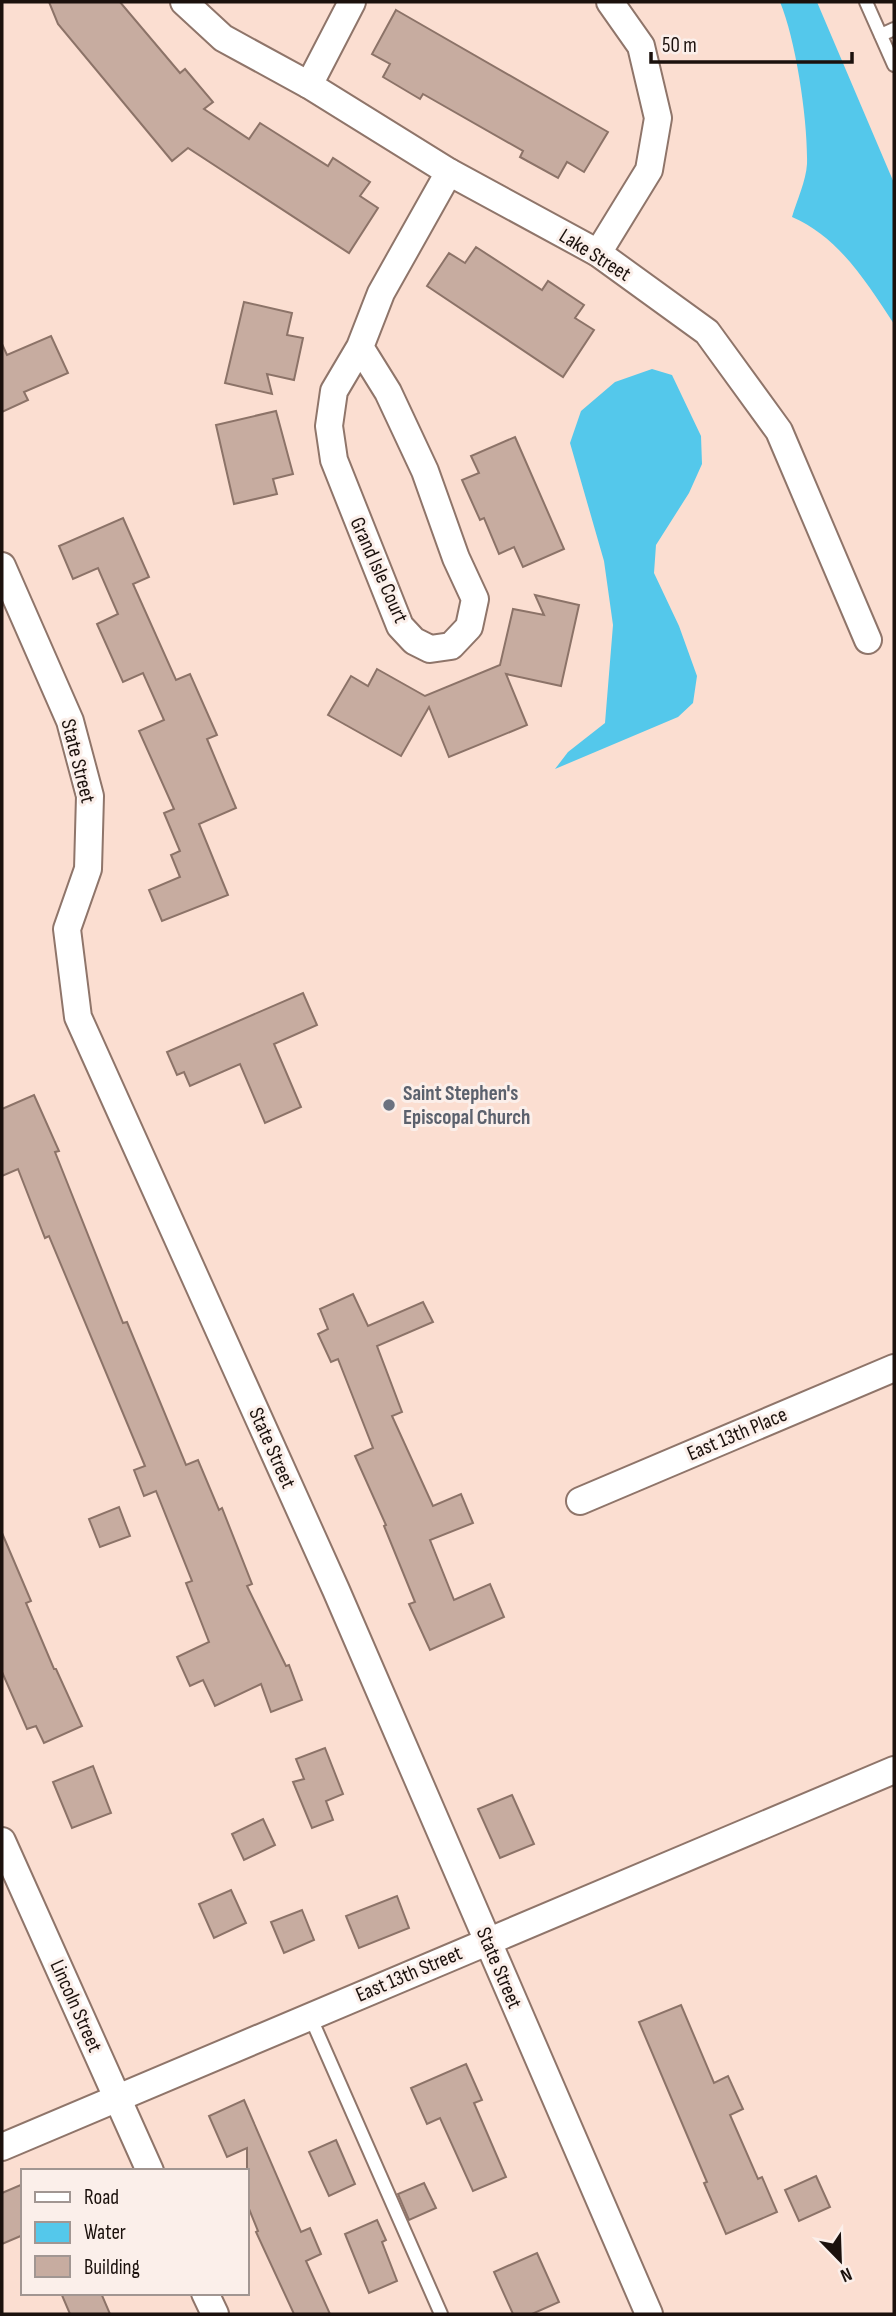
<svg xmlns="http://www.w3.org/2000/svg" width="896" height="2316" viewBox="0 0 896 2316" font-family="'Sofia Sans Condensed',sans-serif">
<rect width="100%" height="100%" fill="#fbded1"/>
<!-- water -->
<g fill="#54c8eb">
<path d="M780 2H817L894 183V324C867 283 839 237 792 217 797 200 806 181 807 164 808 121 796 40 780 2Z"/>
<path d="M652 369 672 375 701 436 702 464 689 493 656 545 654 573 679 626 697 676 693 703 678 717 555 769 568 752 605 723 613 625 604 561 570 443 581 411 615 382Z"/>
</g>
<!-- building -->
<g fill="#c7aca0" stroke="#8c7368" stroke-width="2">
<path d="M49 2H120L180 73 185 69 213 102 204 109 249 139 260 123 328 166 333 158 370 182 360 196 378 208 349 253 188 148 172 161 58 24Z"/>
<path d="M396 10 608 132 584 172 567 162 558 178 520 157 523 151 423 94 420 99 383 77 390 64 372 54Z"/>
<path d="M476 247 542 290 548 281 584 305 575 318 594 330 563 377 427 286 449 253 465 263Z"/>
<path d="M244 302 292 313 287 335 303 338 294 380 267 374 272 394 225 383Z"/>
<path d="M51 336 68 373 24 392 28 400 2 412V344L7 355Z"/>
<path d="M276 411 293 474 273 479 277 494 234 504 216 425Z"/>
<path d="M515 437 564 549 523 567 514 547 499 554 484 518 480 520 462 480 479 473 471 456Z"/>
<path d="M123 518 149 577 133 584 176 680 190 674 217 735 207 739 236 808 199 824 228 895 162 921 149 890 180 877 171 855 180 851 164 813 174 809 139 731 164 720 143 673 123 682 97 624 118 614 98 568 73 579 59 546Z"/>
<path d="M535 595 579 605 561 686 506 674 527 725 449 757 429 707 401 756 328 715 351 676 368 686 377 669 425 696 500 665 513 609 544 615Z"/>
<path d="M303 993 317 1025 274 1044 301 1107 265 1123 240 1064 190 1086 184 1072 177 1075 167 1052Z"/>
<path d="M34 1095 59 1151 55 1152 123 1323 127 1322 186 1465 198 1460 219 1510 222 1508 252 1584 247 1586 286 1666 289 1665 302 1700 271 1712 261 1684 215 1706 203 1680 190 1686 177 1657 209 1642 186 1583 192 1581 156 1491 144 1496 134 1470 145 1466 49 1236 45 1238 18 1169 2 1176V1109Z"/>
<path d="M353 1294 368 1326 423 1302 433 1322 377 1346 402 1412 392 1416 433 1506 461 1494 473 1523 430 1540 454 1600 490 1584 504 1617 430 1650 409 1604 415 1602 384 1526 386 1525 355 1456 373 1448 338 1359 331 1362 318 1334 328 1329 320 1309Z"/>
<path d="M119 1507 130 1536 100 1547 89 1519Z"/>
<path d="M2 1533 31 1601 26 1603 54 1669H56L82 1726 44 1743 36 1726 27 1729 2 1672Z"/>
<path d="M325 1748 343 1794 326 1801 333 1820 312 1828 293 1782 304 1779 296 1759Z"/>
<path d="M93 1766 111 1813 72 1828 53 1782Z"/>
<path d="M512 1795 534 1844 500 1858 478 1809Z"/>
<path d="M263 1819 275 1845 244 1860 232 1834Z"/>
<path d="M231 1890 246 1923 214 1938 199 1904Z"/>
<path d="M397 1896 409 1928 359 1948 346 1916Z"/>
<path d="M302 1910 314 1940 284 1953 271 1922Z"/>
<path d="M681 2005 714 2083 728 2076 743 2109 730 2115 758 2179 762 2177 777 2212 726 2234 704 2183 707 2182 639 2022Z"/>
<path d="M466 2064 482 2100 474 2103 506 2177 473 2191 440 2118 427 2124 411 2088Z"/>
<path d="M244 2100 301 2232 310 2228 321 2254 306 2261 330 2314H294L256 2232 258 2231 247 2204V2148L227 2157 209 2116Z"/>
<path d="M336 2140 355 2184 329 2196 309 2152Z"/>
<path d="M816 2176 830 2207 799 2221 785 2190Z"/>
<path d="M424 2183 436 2208 409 2220 398 2194Z"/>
<path d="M23 2184V2235L2 2244V2193Z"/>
<path d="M377 2220 386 2240 382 2242 397 2281 369 2293 345 2234Z"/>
<path d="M537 2253 559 2302 532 2314H513L494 2272Z"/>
<path d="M61 2293H101L110 2314H70Z"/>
</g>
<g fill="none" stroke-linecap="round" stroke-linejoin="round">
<!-- service casing -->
<g stroke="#8f756a" stroke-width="16">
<g id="service">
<path d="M866 2 894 65"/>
<path d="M881 35 894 29"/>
<path d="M310 2016 441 2314"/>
</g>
</g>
<!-- minor casing -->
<g stroke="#8f756a" stroke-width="30">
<g id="minor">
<path d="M184 2 223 38 309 85 449 172 598 253 707 332 779 431 868 640"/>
<path d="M309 85 352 2"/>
<path d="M598 253 649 170 658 118 641 46 610 2"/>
<path d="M360 347 334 391 329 426 334 460 400 626 414 641 430 649 451 646 469 627 475 599 456 558 425 471 388 392 360 347 381 293 449 172"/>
<path d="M2 566 70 721 90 796 88 869 67 929 78 1017 336 1590 649 2314"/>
<path d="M580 1501 894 1368"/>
<path d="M2 1841 150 2171"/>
<path d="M2 2147 894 1770"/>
<path d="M205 2293 215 2314"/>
</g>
</g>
<!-- service -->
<use href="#service" stroke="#fff" stroke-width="12"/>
<!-- minor -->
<use href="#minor" stroke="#fff" stroke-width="26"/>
</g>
<!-- markers -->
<circle fill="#6b7280" stroke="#fbefea" stroke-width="2.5" cx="389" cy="1105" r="7"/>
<g text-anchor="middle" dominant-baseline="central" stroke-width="6" stroke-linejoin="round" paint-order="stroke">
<!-- street labels -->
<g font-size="21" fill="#1b110d" stroke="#fbefea">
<text transform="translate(595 255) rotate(32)">Lake Street</text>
<text transform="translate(379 570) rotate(66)">Grand Isle Court</text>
<text transform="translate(78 761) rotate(76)">State Street</text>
<text transform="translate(737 1434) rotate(-23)">East 13th Place</text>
<text transform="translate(272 1448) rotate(66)">State Street</text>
<text transform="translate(499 1968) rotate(67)">State Street</text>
<text transform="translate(409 1974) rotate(-23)">East 13th Street</text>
<text transform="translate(76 2006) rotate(66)">Lincoln Street</text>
</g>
<!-- worship labels -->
<g font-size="21" font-weight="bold" fill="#5b616d" stroke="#fbefea" text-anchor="start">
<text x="403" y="1093">Saint Stephen's<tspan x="403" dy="24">Episcopal Church</tspan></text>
</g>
</g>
<!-- border -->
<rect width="896" height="2316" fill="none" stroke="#1b110d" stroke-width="7"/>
<!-- legend -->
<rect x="21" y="2169" width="228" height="126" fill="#fbefea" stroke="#a19692" stroke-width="2"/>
<rect x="35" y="2192" width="35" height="10" fill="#ffffff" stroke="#a19692" stroke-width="2"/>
<text x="84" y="2204" font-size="21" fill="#1b110d">Road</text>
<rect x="35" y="2222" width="35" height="21" fill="#54c8eb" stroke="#a19692" stroke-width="2"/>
<text x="84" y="2239" font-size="21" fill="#1b110d">Water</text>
<rect x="35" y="2256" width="35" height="21" fill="#c7aca0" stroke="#a19692" stroke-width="2"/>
<text x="84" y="2274" font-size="21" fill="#1b110d">Building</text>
<!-- north arrow -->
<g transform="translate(840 2260) rotate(157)" stroke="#fbefea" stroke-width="5" paint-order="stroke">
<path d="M0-5L12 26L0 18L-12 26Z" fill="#1b110d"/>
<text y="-10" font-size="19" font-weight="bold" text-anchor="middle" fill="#1b110d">N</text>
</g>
<!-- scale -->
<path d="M651 52v10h201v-10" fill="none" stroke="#1b110d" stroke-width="3.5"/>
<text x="662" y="52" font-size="21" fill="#1b110d" stroke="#fbefea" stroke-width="5" paint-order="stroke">50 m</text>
</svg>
